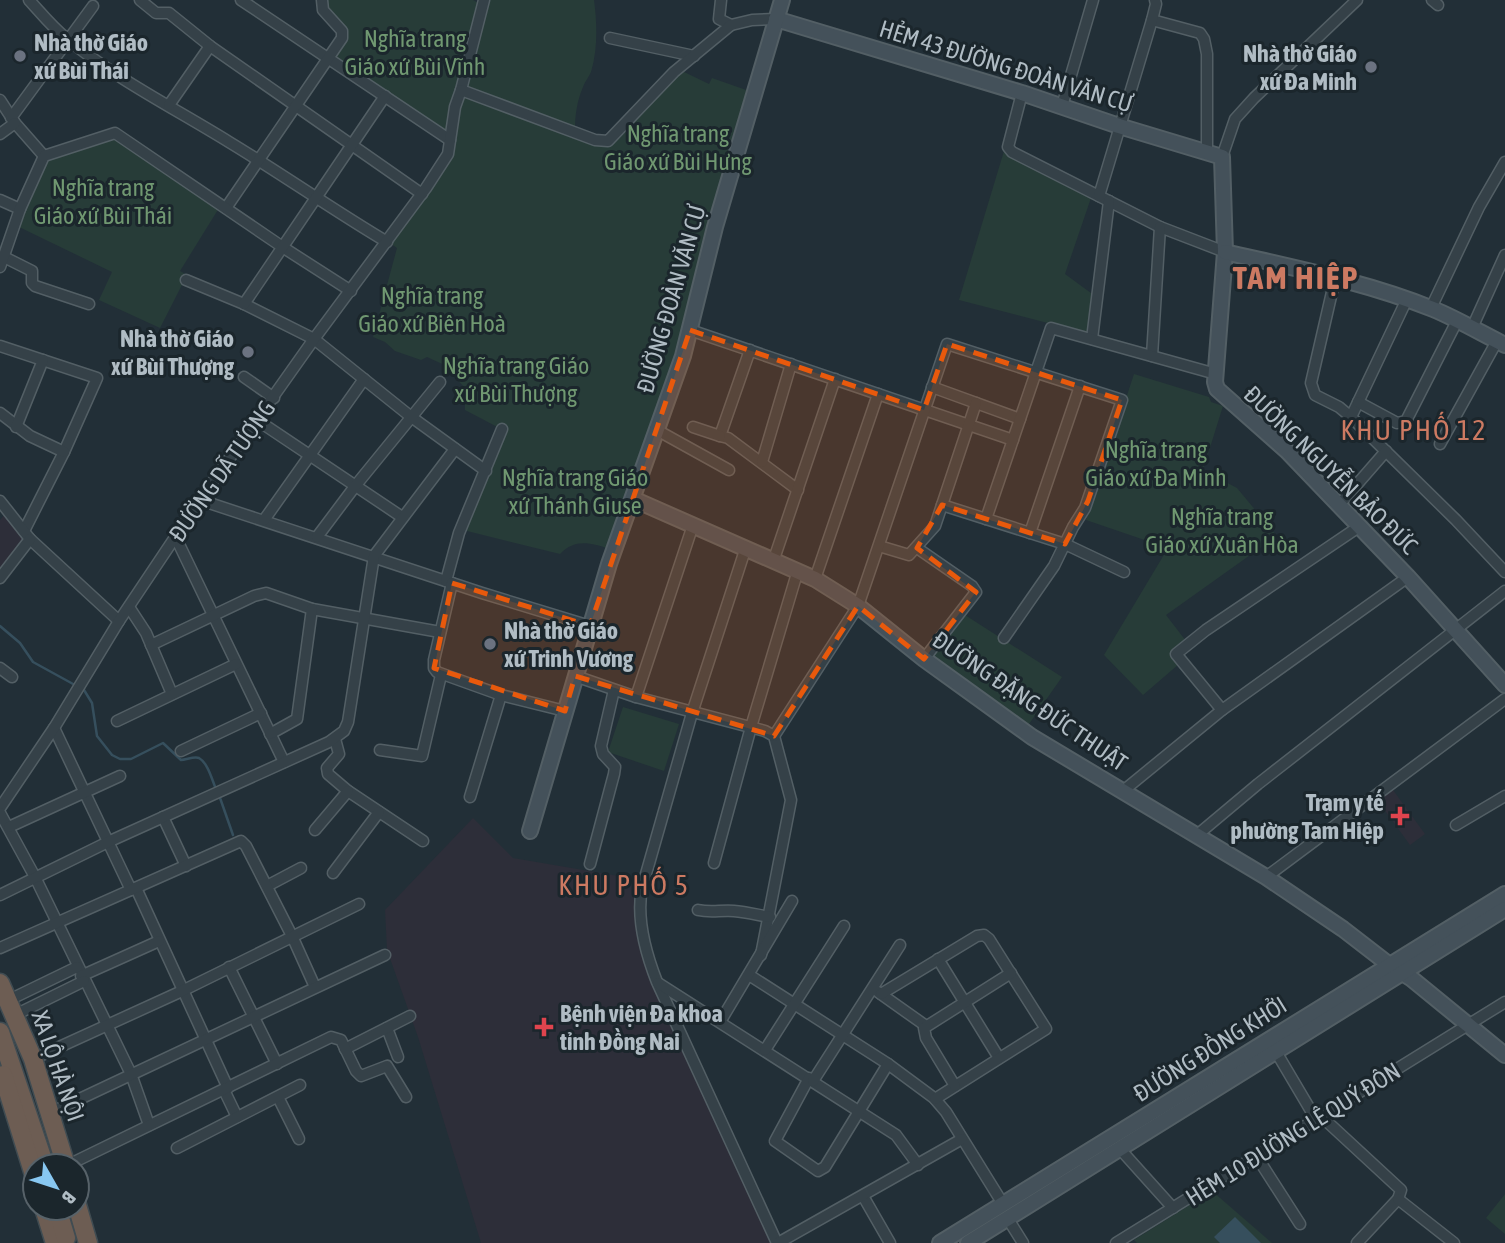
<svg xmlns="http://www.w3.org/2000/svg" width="1505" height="1243" viewBox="0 0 1505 1243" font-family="'Asap Condensed',sans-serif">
<rect width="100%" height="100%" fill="#222f37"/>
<!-- medical -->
<g fill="#2d2e39">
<path d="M7 512 26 539 0 574V520Z"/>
<path d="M1393 790 1425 834 1410 845 1378 801Z"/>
<path d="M473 818 513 858 642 880 645 956 773 1243H481L418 1037 387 950 385 910Z"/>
</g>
<!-- green -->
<g fill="#273c38">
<path d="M325 0H473L480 4 448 136 332 56 344 39 325 9Z"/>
<path d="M487 0H594C597 23 598 49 591 72 589 77 585 81 583 87 577 101 575 115 575 130L465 89Z"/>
<path d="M680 70 709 84 712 78 749 91 678 355 610 549C591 543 575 538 560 554L463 530 505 431 465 410V388L452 374 451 368 427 357 421 360 395 351 385 342 373 337 397 248 390 243 450 155 456 119 463 94 602 144Z"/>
<path d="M111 135 219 208 180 271 187 275 160 328 99 300 112 272 17 226 46 157Z"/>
<path d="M1004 151 1092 195 1065 274 1095 296 1090 334 959 300Z"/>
<path d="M1134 374 1209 397 1211 402 1223 406 1203 470 1237 488 1277 536 1166 615 1186 641 1171 653 1179 664 1143 695 1104 655 1168 548 1086 520Z"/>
<path d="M965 615 1062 677 1029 724 932 654Z"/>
<path d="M623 707 679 724 664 771 608 752Z"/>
<path d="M1212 1191 1272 1243H1137L1134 1240Z"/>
<path d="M1505 1194V1234L1486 1218Z"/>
</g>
<!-- water -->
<path fill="#364f5d" d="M1235 1217 1261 1243H1220L1214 1237Z"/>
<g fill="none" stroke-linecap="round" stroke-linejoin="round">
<!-- stream -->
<g stroke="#364f5d" stroke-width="2.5">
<path d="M0 626 20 643 33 662 84 690 92 703 97 736 112 755 120 759H131L163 743 181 760C186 760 194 756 199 758 208 763 212 780 216 789"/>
<path d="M219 795 233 835"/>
</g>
<!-- street casing -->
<g stroke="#535f65" stroke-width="13">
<g id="street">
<path d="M29 0C41 13 52 27 66 38 116 79 174 108 229 142 282 174 333 210 387 242"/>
<path d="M140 0 156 13H169L210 46 422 194"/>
<path d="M241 0 450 140"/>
<path d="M721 0 719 19 731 25"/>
<path d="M1432 0 1438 5"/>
<path d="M1152 20 1200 33 1204 39 1207 54V152"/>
<path d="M610 38 694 56"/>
<path d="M461 90 484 0"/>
<path d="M1022 93 1008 147 1012 152 1160 227 1225 252"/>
<path d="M0 100 15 123 44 156"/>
<path d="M169 105 210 46"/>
<path d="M1062 106 1093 0"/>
<path d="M11 118 93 6"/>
<path d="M0 134 15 123"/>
<path d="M1222 157 1235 119 1254 98 1357 0"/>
<path d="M1099 196 1152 20 1156 4 1155 0"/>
<path d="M0 200 20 209"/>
<path d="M226 208 342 38V31L323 10 322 0"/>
<path d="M4 257 32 271V283L35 286 89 304"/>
<path d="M0 267 20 209 44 156 115 133 284 248 351 291"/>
<path d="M1335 279 1311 383 1315 395 1339 407 1351 417"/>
<path d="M186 280 244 304 314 339 410 416 486 471"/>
<path d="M1407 299 1351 417 1456 520 1505 572"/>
<path d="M244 304 385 96"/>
<path d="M1431 308 1479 207 1505 162"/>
<path d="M1472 328 1505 255"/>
<path d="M690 330 1013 440"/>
<path d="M1092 339 1109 201"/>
<path d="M0 346 97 378 64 452 24 531"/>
<path d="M750 350 720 436 728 438 798 490"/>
<path d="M1152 356 1160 227"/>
<path d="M244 377 274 398"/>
<path d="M932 387 1020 419"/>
<path d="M1358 402 1397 423 1406 421 1457 321"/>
<path d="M0 413 30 436 64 452"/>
<path d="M257 420 402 517"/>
<path d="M16 427 43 360"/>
<path d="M693 427 720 436"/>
<path d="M655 429 729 470"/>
<path d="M1440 444 1497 341"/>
<path d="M762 462 791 364"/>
<path d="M200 500 482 593 590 626"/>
<path d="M0 501 30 539 119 621"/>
<path d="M942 505 1065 544 1124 572"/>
<path d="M1339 505 1386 451"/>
<path d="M986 519 1051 328 1216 374"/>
<path d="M264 520 364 379"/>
<path d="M1030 533 1080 386"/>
<path d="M317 537 356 485 440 382"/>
<path d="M176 538 284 762"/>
<path d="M879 546 909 555 935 526 976 403"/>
<path d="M746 547 692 713 642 888C636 919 646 954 657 982L777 1243"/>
<path d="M917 548 972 586 976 592 924 659"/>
<path d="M774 559 835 379"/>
<path d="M0 578 30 539"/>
<path d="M815 579 878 394"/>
<path d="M446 581 459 533 502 429"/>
<path d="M452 583 434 660V668L437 672 501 695 565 711"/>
<path d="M129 607 146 633 172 694"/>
<path d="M151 645 254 596 266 593 312 609 440 632"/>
<path d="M0 668 12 677"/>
<path d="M575 676 636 697 765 731 774 736 791 800 761 955"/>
<path d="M636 697 693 525"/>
<path d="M1222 710 1176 654 1206 630 1360 526"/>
<path d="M117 721 236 664"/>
<path d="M54 728 131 890"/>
<path d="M270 734 297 719 312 609"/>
<path d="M774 736 858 606 947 344 1122 400 1085 508 1073 527 1054 566 1004 638"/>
<path d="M335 739 339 754 327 768 328 774 348 791 423 841"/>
<path d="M380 750 422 756 441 675"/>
<path d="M181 751 261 713"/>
<path d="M1123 791 1222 710 1408 577"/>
<path d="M470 797 501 695"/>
<path d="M0 808 54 728 119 621 200 500 314 339 426 188 448 154 455 107 461 90 595 140 608 141 674 72 731 25 752 20 776 19"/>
<path d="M0 813 35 877 131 1074 149 1125"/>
<path d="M163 817 186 866"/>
<path d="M1456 825 1505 796"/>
<path d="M9 827 120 776"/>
<path d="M315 830 348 791"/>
<path d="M1196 836 1258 784 1505 591"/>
<path d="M714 863 751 727 798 570"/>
<path d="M590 864 614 774 615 767 603 754 601 746 614 690"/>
<path d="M333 873 379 812"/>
<path d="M1266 877 1505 699"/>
<path d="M267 886 301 868"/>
<path d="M136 888 228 1088"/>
<path d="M0 895 108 842 329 742 344 731 348 722 374 556 455 449"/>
<path d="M698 910C711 913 720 910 734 911 746 912 758 915 770 917"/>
<path d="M0 948 241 841 246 846 292 936 315 987"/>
<path d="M938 959 999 1058"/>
<path d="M229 967 277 1064"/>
<path d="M749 975 888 1064 934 1098 946 1112 1003 1204"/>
<path d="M81 976 159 941"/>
<path d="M658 983 896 1135 918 1165"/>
<path d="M878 992 926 1026"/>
<path d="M881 994 977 936 984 935 989 939 1046 1029 935 1099"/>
<path d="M9 1000 77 967"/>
<path d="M15 1015 84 981"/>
<path d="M720 1022 792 901"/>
<path d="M387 1028 398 1057"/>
<path d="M345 1049 410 1016"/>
<path d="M765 1050 844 926"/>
<path d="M1275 1050 1317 1121"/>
<path d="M33 1059 182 991 359 904"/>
<path d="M809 1078 775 1141 818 1171 825 1167 888 1064"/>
<path d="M813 1081 900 945"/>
<path d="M955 1086 926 1038 924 1028 1011 973"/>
<path d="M224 1090 237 1117"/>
<path d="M278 1097 299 1139"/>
<path d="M50 1113 385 955"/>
<path d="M1322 1117 1401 1190 1398 1199 1357 1243"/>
<path d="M177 1148 300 1085"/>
<path d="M1120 1149 1173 1208"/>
<path d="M1257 1157 1300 1224"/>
<path d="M66 1166 331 1037 341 1040 356 1071 361 1076 387 1066 406 1097"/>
<path d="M863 1196 890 1243"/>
<path d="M1398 1199 1454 1243"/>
<path d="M1008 1219 1023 1243"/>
<path d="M778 1243 962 1139"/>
<path d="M1116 1243 1505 1002"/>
</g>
</g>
<!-- secondary casing -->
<g stroke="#535f65" stroke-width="18">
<g id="secondary">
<path d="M776 19 1022 93 1119 126 1222 157 1225 252 1215 382 1217 389 1287 451 1408 577 1505 685"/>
<path d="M1225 252C1294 268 1366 282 1433 309 1457 319 1481 333 1505 345"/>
<path d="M633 499 815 579 858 606 924 659 1032 737 1266 877 1343 929 1387 963 1412 979 1505 1055"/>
<path d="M530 831 609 564 683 356 715 227 782 0"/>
<path d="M940 1243 1505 894"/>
<path d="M968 1243 1505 909"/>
</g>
</g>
<!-- highway casing -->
<g stroke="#404c52" stroke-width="21">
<g id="highway">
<path d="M0 983 33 1059 66 1166"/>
<path d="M0 1032 45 1166"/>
<path d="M3 1075 35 1178"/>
<path d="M77 1205 88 1243"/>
<path d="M44 1208 55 1243"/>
<path d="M57 1208 66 1238"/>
</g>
</g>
<!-- street -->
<use href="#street" stroke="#354148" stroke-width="10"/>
<!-- secondary -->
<use href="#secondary" stroke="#44515a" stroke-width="14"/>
<!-- highway -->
<use href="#highway" stroke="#6d5d53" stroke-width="18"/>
</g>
<!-- marked area -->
<path fill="#e8590c" fill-opacity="0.2" stroke="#e8590c" stroke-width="5" stroke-dasharray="14 9" stroke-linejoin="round" d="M690 330 924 410 947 344 1122 400 1088 501 1065 544 942 505 917 548 976 592 924 659 858 606 774 736 575 676 565 711 434 668 452 583 590 626Z"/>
<!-- markers -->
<g fill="#6b7280" stroke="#1b262c" stroke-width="2.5">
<circle cx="20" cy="56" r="7"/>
<circle cx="1371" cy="67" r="7"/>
<circle cx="248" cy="352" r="7"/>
<circle cx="490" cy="644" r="7"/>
</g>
<g fill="#e0444e" stroke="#1b262c" stroke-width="2.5">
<path d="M1396.5 805.5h7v7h7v7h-7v7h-7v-7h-7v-7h7z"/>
<path d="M540.5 1016.5h7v7h7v7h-7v7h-7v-7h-7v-7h7z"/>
</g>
<g text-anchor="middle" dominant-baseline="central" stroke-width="6" stroke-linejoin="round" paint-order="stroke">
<!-- park labels -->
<g font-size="24" fill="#709871" stroke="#1b262c">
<text x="415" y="38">Nghĩa trang<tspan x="415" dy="28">Giáo xứ Bùi Vĩnh</tspan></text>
<text x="678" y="133">Nghĩa trang<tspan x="678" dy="28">Giáo xứ Bùi Hưng</tspan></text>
<text x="103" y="187">Nghĩa trang<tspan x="103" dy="28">Giáo xứ Bùi Thái</tspan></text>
<text x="432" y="295">Nghĩa trang<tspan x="432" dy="28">Giáo xứ Biên Hoà</tspan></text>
<text x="516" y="365">Nghĩa trang Giáo<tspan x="516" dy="28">xứ Bùi Thượng</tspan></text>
<text x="1156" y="449">Nghĩa trang<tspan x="1156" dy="28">Giáo xứ Đa Minh</tspan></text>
<text x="575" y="477">Nghĩa trang Giáo<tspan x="575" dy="28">xứ Thánh Giuse</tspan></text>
<text x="1222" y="516">Nghĩa trang<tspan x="1222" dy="28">Giáo xứ Xuân Hòa</tspan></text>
</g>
<!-- poi labels -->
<g font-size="24" font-weight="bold" fill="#b0bcc4" stroke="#1b262c" text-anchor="start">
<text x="34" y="42">Nhà thờ Giáo<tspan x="34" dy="28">xứ Bùi Thái</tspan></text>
<text x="1357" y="53" text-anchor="end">Nhà thờ Giáo<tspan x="1357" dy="28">xứ Đa Minh</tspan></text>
<text x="234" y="338" text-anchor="end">Nhà thờ Giáo<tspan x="234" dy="28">xứ Bùi Thượng</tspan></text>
<text x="504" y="630">Nhà thờ Giáo<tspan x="504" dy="28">xứ Trinh Vương</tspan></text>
<text x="1384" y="802" text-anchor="end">Trạm y tế<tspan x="1384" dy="28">phường Tam Hiệp</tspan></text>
<text x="560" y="1013">Bệnh viện Đa khoa<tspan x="560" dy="28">tỉnh Đồng Nai</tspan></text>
</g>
<!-- street labels -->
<g font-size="24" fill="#b0bcc4" stroke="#1b262c">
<text transform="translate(1006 66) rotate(17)">HẺM 43 ĐƯỜNG ĐOÀN VĂN CỰ</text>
<text transform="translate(671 299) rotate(-74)">ĐƯỜNG ĐOÀN VĂN CỰ</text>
<text transform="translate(1331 470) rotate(44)">ĐƯỜNG NGUYỄN BẢO ĐỨC</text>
<text transform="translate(222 471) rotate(-55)">ĐƯỜNG DÃ TƯỢNG</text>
<text transform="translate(1030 701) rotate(34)">ĐƯỜNG ĐẶNG ĐỨC THUẬT</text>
<text transform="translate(1210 1049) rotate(-32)">ĐƯỜNG ĐỒNG KHỞI</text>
<text transform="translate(58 1066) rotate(71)">XA LỘ HÀ NỘI</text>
<text transform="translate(1293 1134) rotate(-32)">HẺM 10 ĐƯỜNG LÊ QUÝ ĐÔN</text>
</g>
<!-- quarter labels -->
<g font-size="28" letter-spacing="2" fill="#cd7a62" stroke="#1b262c">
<text x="1414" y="430">KHU PHỐ 12</text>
<text x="624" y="885">KHU PHỐ 5</text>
</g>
<!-- district labels -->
<g font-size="32" font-weight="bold" letter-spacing="2" fill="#cd7a62" stroke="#1b262c">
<text x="1296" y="277">TAM HIỆP</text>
</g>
</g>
<!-- north arrow -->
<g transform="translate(56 1187) rotate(129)"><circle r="33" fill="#1b262c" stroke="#576269" stroke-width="2"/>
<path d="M0-5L12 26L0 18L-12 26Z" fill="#88c7f1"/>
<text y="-10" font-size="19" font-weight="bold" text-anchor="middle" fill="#b0bcc4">B</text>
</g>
</svg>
